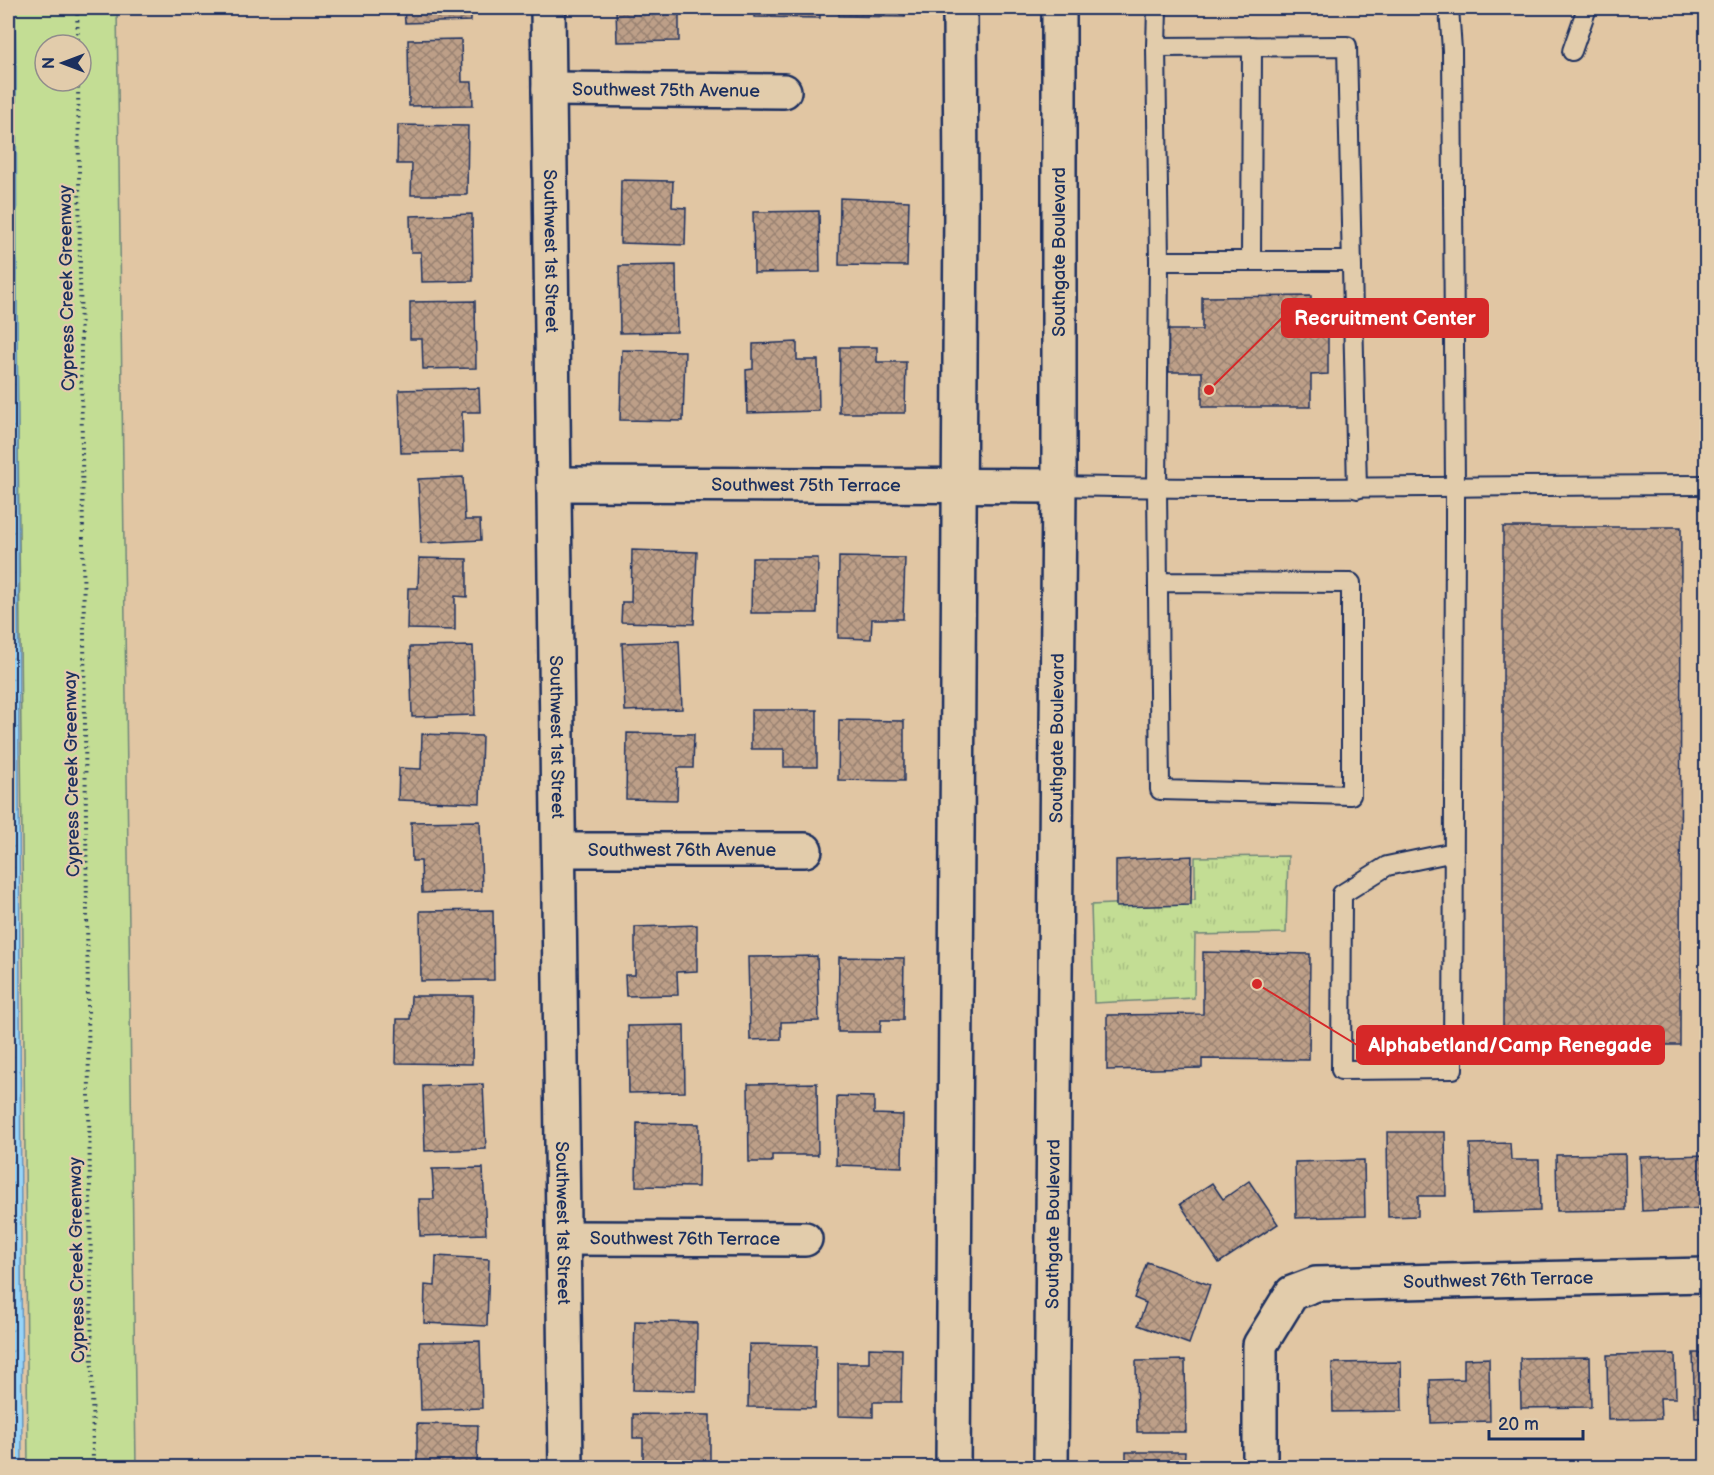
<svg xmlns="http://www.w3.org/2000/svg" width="1714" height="1475" viewBox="0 0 1714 1475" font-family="'Balsamiq Sans',sans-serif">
<defs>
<pattern id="park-tufts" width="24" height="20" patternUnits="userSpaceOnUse" patternTransform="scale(1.5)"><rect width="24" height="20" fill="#c3dd94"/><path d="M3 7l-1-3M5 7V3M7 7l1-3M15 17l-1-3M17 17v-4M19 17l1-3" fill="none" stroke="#a7be82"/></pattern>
<pattern id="water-ripples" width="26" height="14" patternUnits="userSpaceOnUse" patternTransform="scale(1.5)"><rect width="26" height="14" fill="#97d4f8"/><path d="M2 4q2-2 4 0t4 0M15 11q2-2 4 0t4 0" fill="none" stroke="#82b6d7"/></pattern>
<pattern id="building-cross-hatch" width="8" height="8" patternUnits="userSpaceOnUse" patternTransform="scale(1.5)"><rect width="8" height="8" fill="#bd9f88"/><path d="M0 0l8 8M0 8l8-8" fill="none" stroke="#998272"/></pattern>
</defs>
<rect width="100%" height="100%" fill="#e1c6a3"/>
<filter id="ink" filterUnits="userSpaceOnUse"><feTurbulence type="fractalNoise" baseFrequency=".0167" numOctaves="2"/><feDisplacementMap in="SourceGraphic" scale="12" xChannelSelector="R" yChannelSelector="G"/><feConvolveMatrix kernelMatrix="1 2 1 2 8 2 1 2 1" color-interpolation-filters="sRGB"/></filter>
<g filter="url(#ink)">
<!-- grass -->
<path fill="#c3dd94" stroke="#6f8679" stroke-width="1.5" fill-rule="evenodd" d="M14 8H117L136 1467H28ZM45 45H81V81H45Z"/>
<!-- park -->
<path fill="url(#park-tufts)" stroke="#6f8679" stroke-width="1.5" d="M1288 856 1286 933 1195 935 1194 998 1094 1003 1091 905 1195 900V857Z"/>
<!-- water -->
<path fill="url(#water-ripples)" stroke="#6592ba" stroke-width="1.5" d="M8 8H15L16 66 22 1468 8 1467Z"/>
<!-- building -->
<g fill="url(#building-cross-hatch)" stroke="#1b2f5e" stroke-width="1.5">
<path d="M404 8H471V21L405 23Z"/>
<path d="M616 8H679V41L617 42Z"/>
<path d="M754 8H820V18L754 17Z"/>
<path d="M839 8H905V17L839 16Z"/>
<path d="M461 39 462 82H472L473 105 409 106 408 40Z"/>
<path d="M398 125 468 126 467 195H411L412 164H397Z"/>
<path d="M621 180 673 181 672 207 686 208 685 245 620 243Z"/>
<path d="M840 198 909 201 907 266 839 265Z"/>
<path d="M819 211 820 272 754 273 753 212Z"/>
<path d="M472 214 473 281 422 282 421 252H411L410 216Z"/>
<path d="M676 265 677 332 620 333 619 266Z"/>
<path d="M1311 296V330L1328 329V374L1311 375V407H1202V372H1169L1168 330H1202V297Z"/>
<path d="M475 301 476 368 423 369 422 339H410V302Z"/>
<path d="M797 342V360H818L819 411 747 413 746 370 753 369V344Z"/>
<path d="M840 347H877V362H906L905 413H839Z"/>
<path d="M622 350 685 351 683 421 620 420Z"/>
<path d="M479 388 480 412H462L463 452 401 453 399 390Z"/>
<path d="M463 477 465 520H480L481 540 421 543 418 479Z"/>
<path d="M1503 527H1681L1680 1045H1503Z"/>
<path d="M632 550 697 552 694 624 621 622 622 602H631Z"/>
<path d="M839 557 905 558 903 619H872L871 639 838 638Z"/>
<path d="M419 558 467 559V597L455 596V630L407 629 408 588H418Z"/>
<path d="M752 558H818L817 613H751Z"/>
<path d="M679 641 682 709 625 711 622 643Z"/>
<path d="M473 646 475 715 412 717 410 647Z"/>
<path d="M751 710H817V767H784V749H751Z"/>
<path d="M839 720 904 721V781L838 780Z"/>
<path d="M627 733 694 734 693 768H678L677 800 626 799Z"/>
<path d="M422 734 482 736 480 803 398 800 399 768 421 769Z"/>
<path d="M480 821 482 891 422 893 421 861H412L411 822Z"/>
<path d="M1192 856 1191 905 1116 907V860Z"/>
<path d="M493 910 494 980 421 981 420 911Z"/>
<path d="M697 925V971L677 972 678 995 626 996 625 975H635V927Z"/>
<path d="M1203 952 1310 954 1309 1060 1202 1059V1068L1107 1070V1015L1203 1014Z"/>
<path d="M817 956 819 1021 781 1022V1039L750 1040 748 957Z"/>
<path d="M839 957 904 958 903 1020H881L880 1032H838Z"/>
<path d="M411 996H473L472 1064 396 1063 397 1019H410Z"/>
<path d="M684 1025 685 1092 629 1093 628 1026Z"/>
<path d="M817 1083 818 1155H772V1162H749L748 1084Z"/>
<path d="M483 1084 486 1149 425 1151 423 1086Z"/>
<path d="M837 1096 874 1097V1114L903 1115 902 1167 836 1165Z"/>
<path d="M637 1123 699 1124 698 1187 636 1186Z"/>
<path d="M1387 1132H1445L1446 1196H1418V1216L1388 1217Z"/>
<path d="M1510 1143 1511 1160H1539L1540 1211 1472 1213 1470 1144Z"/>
<path d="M1625 1154 1626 1210 1557 1211 1556 1155Z"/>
<path d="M1706 1155V1208L1642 1211 1640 1157Z"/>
<path d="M1364 1160 1365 1216 1296 1218 1295 1162Z"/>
<path d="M483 1168 486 1234 420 1236 419 1199H434L432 1169Z"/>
<path d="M1249 1181 1278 1224 1219 1263 1180 1204 1212 1183 1223 1199Z"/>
<path d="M436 1256 489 1259 487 1326 424 1323 425 1285 435 1286Z"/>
<path d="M1147 1262 1210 1285 1189 1344 1138 1325 1146 1303 1134 1298Z"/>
<path d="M635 1321 697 1323 696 1391 633 1390Z"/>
<path d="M480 1341 482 1408 421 1410 419 1342Z"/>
<path d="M749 1344 816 1345 815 1408 748 1407Z"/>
<path d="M869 1348 902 1349 901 1402H873V1417L838 1416V1363H869Z"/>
<path d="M1693 1353H1706V1418H1695Z"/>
<path d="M1675 1354 1676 1398H1660L1661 1419 1608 1420 1607 1355Z"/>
<path d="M1590 1357 1591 1407 1521 1408 1520 1358Z"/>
<path d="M1489 1358 1490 1421 1431 1423 1430 1380 1464 1379V1359Z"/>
<path d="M1185 1360 1186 1432H1137L1136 1361Z"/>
<path d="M1401 1362 1402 1411 1333 1412 1332 1363Z"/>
<path d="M633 1414 710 1415V1468H643V1438H633Z"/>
<path d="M417 1424 478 1425 477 1468H417Z"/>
<path d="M1126 1452H1185L1184 1468H1126Z"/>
</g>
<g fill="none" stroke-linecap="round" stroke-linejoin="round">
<!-- lane casing -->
<g stroke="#1b2f5e" stroke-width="22">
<g id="lane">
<path d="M1449 8 1452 50 1455 487V529L1453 1069 1341 1070 1342 894 1387 866 1454 852"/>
<path d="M1156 47 1157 8"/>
<path d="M1572 51 1587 8"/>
<path d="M1159 261H1351"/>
<path d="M1251 261 1252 46"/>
<path d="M1059 486C1275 491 1491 485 1706 485"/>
<path d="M1159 582 1351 583V795L1160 790 1157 488 1159 261 1156 47 1347 46 1357 489"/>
</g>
</g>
<!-- street casing -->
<g stroke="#1b2f5e" stroke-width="38">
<g id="street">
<path id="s1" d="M548 8 566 1468"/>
<path id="s2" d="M549 89 784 91"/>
<path id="s3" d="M554 484 1059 486"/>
<path id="s4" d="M559 850H805"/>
<path id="s5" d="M563 1238 805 1239"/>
<path id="s6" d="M1260 1468V1345L1292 1293 1316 1284 1706 1275"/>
</g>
</g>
<!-- secondary casing -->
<g stroke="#1b2f5e" stroke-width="38">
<g id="secondary">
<path d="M953 1468 961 204 960 8"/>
<path id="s7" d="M1051 1468 1059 486V8"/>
</g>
</g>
<!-- path -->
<g stroke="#1b2f5e" stroke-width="4" stroke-dasharray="1.5 4.5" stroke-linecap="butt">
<path d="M77 8 78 45"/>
<path d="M78 81 93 1468"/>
</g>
<!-- lane -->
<use href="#lane" stroke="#e2ccab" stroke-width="18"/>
<!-- street -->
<use href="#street" stroke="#e2ccab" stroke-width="33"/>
<!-- secondary -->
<use href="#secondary" stroke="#e2ccab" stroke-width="33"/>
</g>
</g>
<g text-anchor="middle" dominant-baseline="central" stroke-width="4.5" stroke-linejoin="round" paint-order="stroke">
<!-- street labels -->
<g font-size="18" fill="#1b2f5e" stroke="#e2ccab">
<text stroke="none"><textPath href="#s2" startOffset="117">Southwest 75th Avenue</textPath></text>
<text stroke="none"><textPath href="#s1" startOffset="243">Southwest 1st Street</textPath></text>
<text transform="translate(1059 252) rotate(-90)">Southgate Boulevard</text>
<text transform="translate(67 288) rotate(-91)">Cypress Creek Greenway</text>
<text stroke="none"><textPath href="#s3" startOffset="252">Southwest 75th Terrace</textPath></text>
<text stroke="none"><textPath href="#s1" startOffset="729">Southwest 1st Street</textPath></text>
<text stroke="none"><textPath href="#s7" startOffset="730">Southgate Boulevard</textPath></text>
<text transform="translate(72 774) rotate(-91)">Cypress Creek Greenway</text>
<text stroke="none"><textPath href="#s4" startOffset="123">Southwest 76th Avenue</textPath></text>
<text stroke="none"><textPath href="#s1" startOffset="1215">Southwest 1st Street</textPath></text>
<text stroke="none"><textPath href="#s7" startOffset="244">Southgate Boulevard</textPath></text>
<text stroke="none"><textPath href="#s5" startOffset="122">Southwest 76th Terrace</textPath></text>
<text transform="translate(77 1260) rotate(-91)">Cypress Creek Greenway</text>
<text stroke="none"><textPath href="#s6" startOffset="392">Southwest 76th Terrace</textPath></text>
</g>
</g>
<!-- callouts -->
<path fill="none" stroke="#d62828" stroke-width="2" d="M1209 390L1282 318M1257 984L1357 1045"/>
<g fill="#d62828" stroke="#e2ccab" stroke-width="2">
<circle cx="1209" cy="390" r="6"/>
<circle cx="1257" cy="984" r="6"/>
</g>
<g fill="#d62828" stroke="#d62828" stroke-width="2">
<rect x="1282" y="299" width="206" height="38" rx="6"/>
<rect x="1357" y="1026" width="307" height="38" rx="6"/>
</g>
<g font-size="20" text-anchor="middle" font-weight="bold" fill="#fff">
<text x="1385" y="325">Recruitment Center</text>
<text x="1510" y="1052">Alphabetland/Camp Renegade</text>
</g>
<!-- margin -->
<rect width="1714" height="1475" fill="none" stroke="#e2ccab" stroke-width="30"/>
<rect x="15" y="15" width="1684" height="1445" fill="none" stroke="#1b2f5e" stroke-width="2" filter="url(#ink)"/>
<!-- north arrow -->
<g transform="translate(63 63) rotate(270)"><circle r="28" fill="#e2ccab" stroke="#928d8c" stroke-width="1.5"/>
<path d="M0-4.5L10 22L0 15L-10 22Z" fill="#1b2f5e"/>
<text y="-9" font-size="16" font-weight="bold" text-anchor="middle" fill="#1b2f5e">N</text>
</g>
<!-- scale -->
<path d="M1489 1430v9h94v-9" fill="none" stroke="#1b2f5e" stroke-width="3"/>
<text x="1498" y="1430" font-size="18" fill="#1b2f5e" stroke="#e2ccab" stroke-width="4.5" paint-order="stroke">20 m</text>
</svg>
